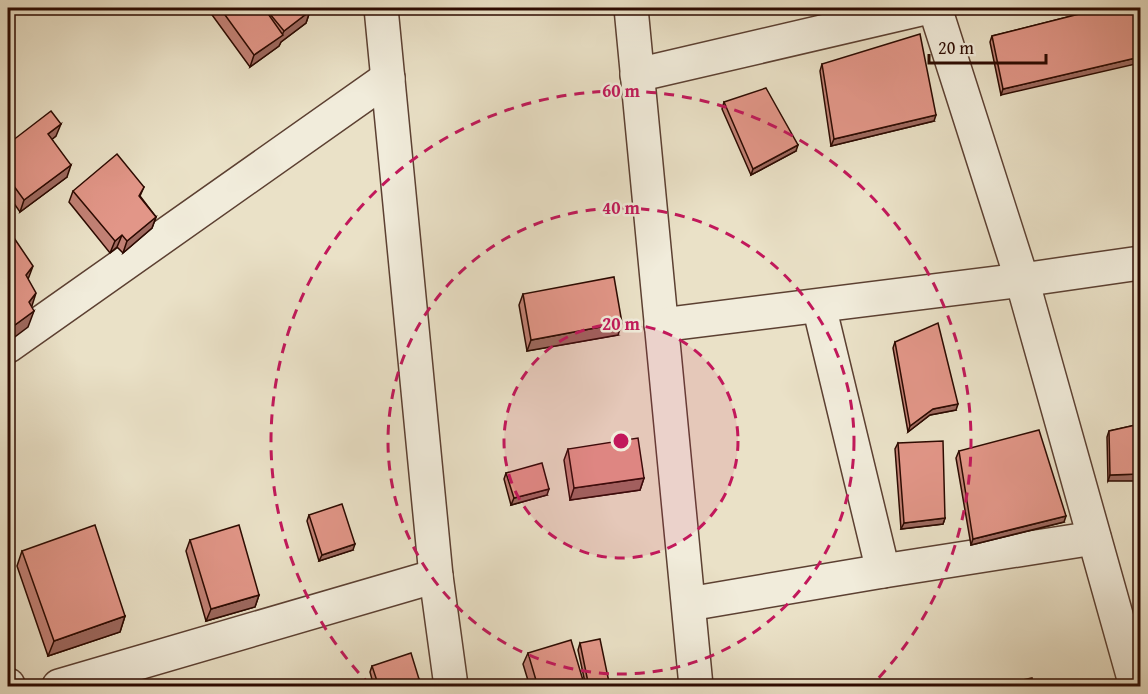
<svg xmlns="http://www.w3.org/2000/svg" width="1148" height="694" viewBox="0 0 1148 694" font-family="'Gentium Book Plus',serif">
<rect width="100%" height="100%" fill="#eae1c7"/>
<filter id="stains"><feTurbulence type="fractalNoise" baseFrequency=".00333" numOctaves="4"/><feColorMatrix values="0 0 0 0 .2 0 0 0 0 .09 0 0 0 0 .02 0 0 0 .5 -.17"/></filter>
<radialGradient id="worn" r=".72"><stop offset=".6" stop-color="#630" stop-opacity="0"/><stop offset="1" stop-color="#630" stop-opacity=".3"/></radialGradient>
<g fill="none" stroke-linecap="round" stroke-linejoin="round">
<!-- minor casing -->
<g stroke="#5c4032" stroke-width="36">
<g id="minor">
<path d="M381 8 436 576 451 686"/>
<path d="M631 8 696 686"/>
<path d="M935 8 1022 280 1136 686"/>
<path d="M637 75 925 8"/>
<path d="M819 306 883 571"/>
<path d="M661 325 1022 280 1140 263"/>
<path d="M8 346 388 78"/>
<path d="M689 604 883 571 1094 538"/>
<path d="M8 685V686"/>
<path d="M59 686 436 576"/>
</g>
</g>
<!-- minor -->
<use href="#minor" stroke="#f1ecdb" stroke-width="33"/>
</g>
<!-- wall -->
<g fill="#c28175" stroke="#2c0a01" stroke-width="1.5">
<path d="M207 8H308L310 11 306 23 281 42 279 46 250 67Z"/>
<path d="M1103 8 1001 95 990 42 992 36Z"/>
<path d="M822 64 934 121 831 146 820 71Z"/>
<path d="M724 102 796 151 751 175 722 109Z"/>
<path d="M56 136 52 139 67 177 20 212 8 195V144Z"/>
<path d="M144 187 140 196 156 217 152 228 123 253 117 247 110 253 69 202 73 191Z"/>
<path d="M523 294 618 335 527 351 519 305Z"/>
<path d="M895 342 956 410 930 415 908 432 893 348Z"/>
<path d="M1140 424 1108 481 1107 437 1109 431Z"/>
<path d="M898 443 945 518 943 524 901 529 895 449Z"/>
<path d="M568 449 644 478 640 490 570 500 564 460Z"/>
<path d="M959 451 1064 522 971 545 956 458Z"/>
<path d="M506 473 547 495 511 505 504 479Z"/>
<path d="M309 515 353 550 319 561 307 521Z"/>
<path d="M190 540 259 595 255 607 206 621 186 551Z"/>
<path d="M22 551 125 616 120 632 48 656 17 566Z"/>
<path d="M580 643 610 687H586L578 650Z"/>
<path d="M528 653 585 687H530L523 664Z"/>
<path d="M372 666 419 679 418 682 428 687H374L370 672Z"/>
</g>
<!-- shaded-wall -->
<g fill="#9e695f" stroke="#2c0a01" stroke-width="1.5">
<path d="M310 11 306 23 281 42 279 46 250 67 254 55 282 35 284 31Z"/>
<path d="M1140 57V63L1001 95 1003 89Z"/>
<path d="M936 115 934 121 831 146 834 139Z"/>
<path d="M61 124 56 136 44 146 48 134Z"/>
<path d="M798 145 796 151 751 175 753 169Z"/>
<path d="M71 165 67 177 20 212 24 200Z"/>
<path d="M156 217 152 228 123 253 127 241Z"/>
<path d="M122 235 117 247 110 253 115 241Z"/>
<path d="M33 266 27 282 26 275Z"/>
<path d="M36 293 31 309 29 302Z"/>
<path d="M34 311 28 327 8 342V330Z"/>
<path d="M622 323 618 335 527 351 531 340Z"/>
<path d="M958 404 956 410 930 415 908 432 910 426 933 409Z"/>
<path d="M1140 474V481H1108L1110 475Z"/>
<path d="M644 478 640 490 570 500 574 488Z"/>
<path d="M549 489 547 495 511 505 514 498Z"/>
<path d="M1066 516 1064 522 971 545 973 539Z"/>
<path d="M945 518 943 524 901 529 904 523Z"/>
<path d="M355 544 353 550 319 561 322 555Z"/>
<path d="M259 595 255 607 206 621 211 609Z"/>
<path d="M125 616 120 632 48 656 54 641Z"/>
<path d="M419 679 417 686 414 687H397Z"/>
</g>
<!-- building -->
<g fill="#e29688" stroke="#2c0a01" stroke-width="1.5">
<path d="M220 8H264L283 35 254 55Z"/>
<path d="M265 8H308L310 11 284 31Z"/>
<path d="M1103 8H1140V57L1003 89 992 36Z"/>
<path d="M920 34 936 115 834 139 822 64Z"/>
<path d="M766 88 798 145 753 169 724 102Z"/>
<path d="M51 111 61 124 48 134 71 165 24 200 8 178V144Z"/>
<path d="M117 154 144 187 139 196 156 217 127 241 122 235 115 241 73 191Z"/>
<path d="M8 229 33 266 26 275 36 293 29 302 34 311 8 330Z"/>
<path d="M614 277 622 323 531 340 523 294Z"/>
<path d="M938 323 958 404 933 409 910 426 895 342Z"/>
<path d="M1140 424V474L1110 475 1109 431Z"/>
<path d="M1039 430 1066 516 973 539 959 451Z"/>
<path d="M638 438 644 478 574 488 568 449Z"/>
<path d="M943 441 945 518 904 523 898 443Z"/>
<path d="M542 463 549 489 514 498 506 473Z"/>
<path d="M342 504 355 544 322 555 309 515Z"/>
<path d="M95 525 125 616 54 641 22 551Z"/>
<path d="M239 525 259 595 211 609 190 540Z"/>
<path d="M600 639 610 687H589L580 643Z"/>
<path d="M571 640 585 687H538L528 653Z"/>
<path d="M411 653 419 679 397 687H379L372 666Z"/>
<path d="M1032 678 1034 687H992Z"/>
<path d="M426 680 428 687H404Z"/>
</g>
<!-- distance rings -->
<circle cx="621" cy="441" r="117" fill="#c2185b" fill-opacity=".12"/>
<g fill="none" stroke="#c2185b" stroke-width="3" stroke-dasharray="10 8">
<circle cx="621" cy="441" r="117"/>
<circle cx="621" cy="441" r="233"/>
<path d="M371 686A350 350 0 1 1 871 686"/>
</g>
<circle cx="621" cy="441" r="9" fill="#c2185b" stroke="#f1ecdb" stroke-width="3"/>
<g font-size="18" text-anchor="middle" font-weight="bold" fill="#c2185b" stroke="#f1ecdb" stroke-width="5" stroke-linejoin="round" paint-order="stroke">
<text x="621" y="97">60 m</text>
<text x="621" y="214">40 m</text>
<text x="621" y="330">20 m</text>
</g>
<!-- margin -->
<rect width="1148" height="694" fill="none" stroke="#eae1c7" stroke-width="30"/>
<rect x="9" y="9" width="1130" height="676" fill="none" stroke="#2c0a01" stroke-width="3"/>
<rect x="15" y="15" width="1118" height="664" fill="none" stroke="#2c0a01" stroke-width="1.5"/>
<!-- scale -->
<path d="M929 54v9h117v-9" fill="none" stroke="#2c0a01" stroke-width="3"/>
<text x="938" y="54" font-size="18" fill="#2c0a01" stroke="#f1ecdb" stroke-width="4.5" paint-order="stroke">20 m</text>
<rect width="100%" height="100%" filter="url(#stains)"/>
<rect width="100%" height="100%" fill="url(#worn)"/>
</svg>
